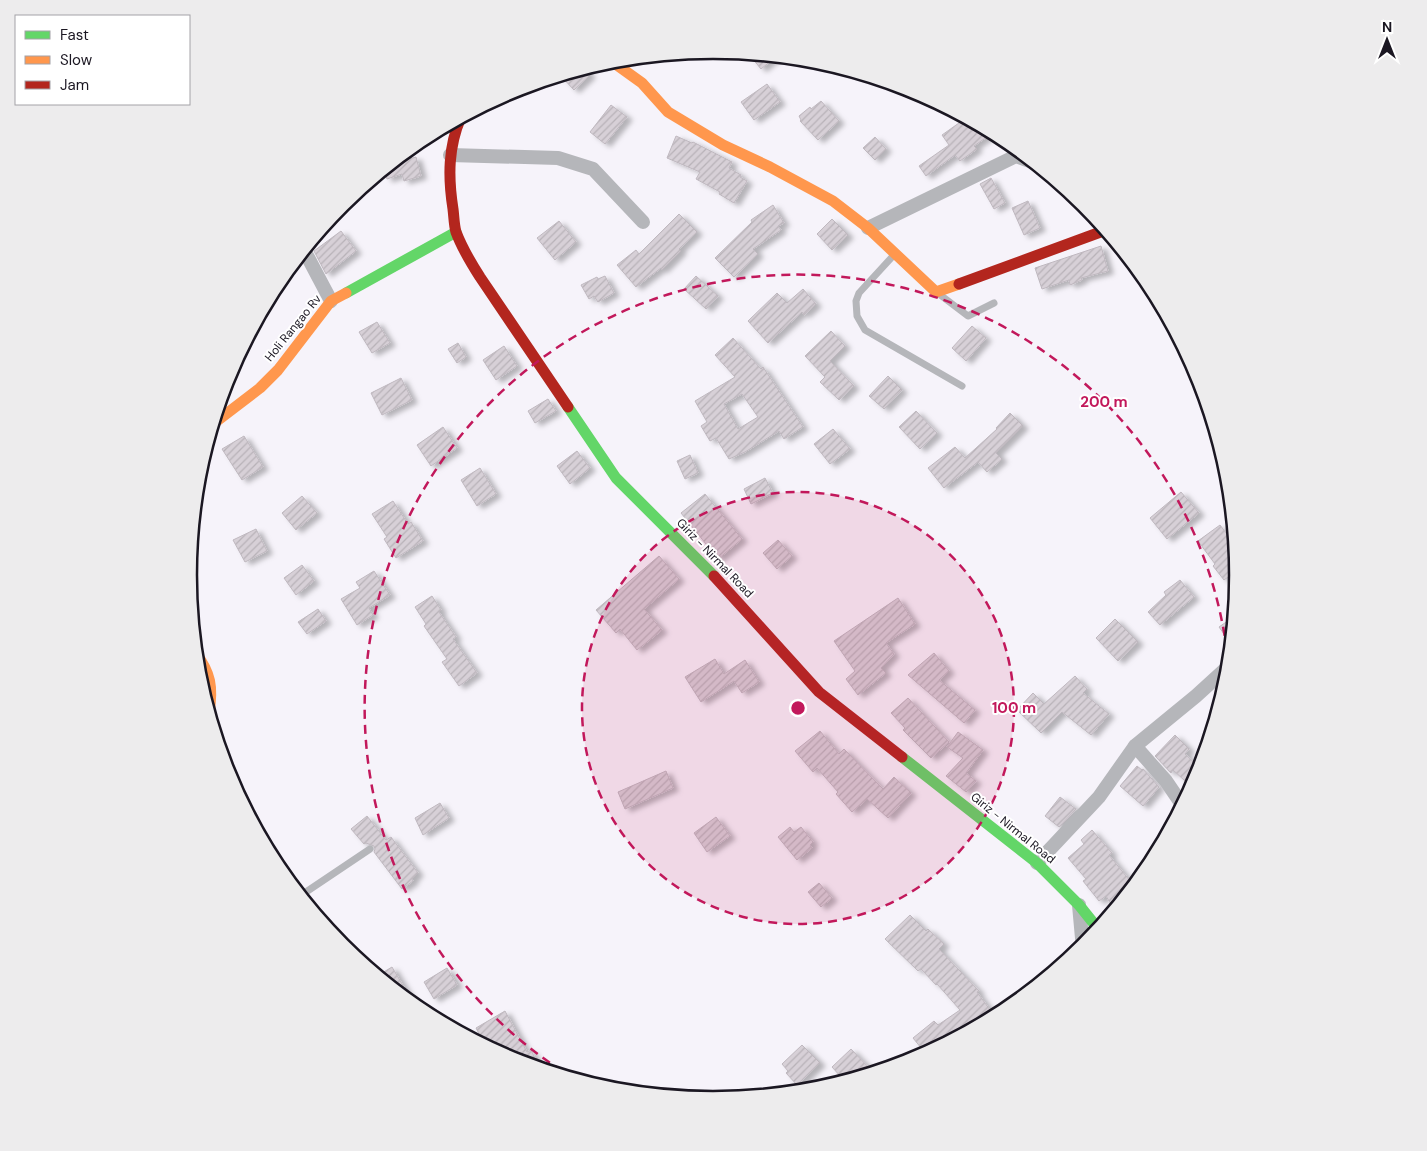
<svg xmlns="http://www.w3.org/2000/svg" width="1427" height="1151" viewBox="0 0 1427 1151" font-family="'DM Sans',sans-serif">
<defs>
<pattern id="building-hatch" width="6" height="6" patternUnits="userSpaceOnUse" patternTransform="scale(1.25)"><rect width="6" height="6" fill="#d7d0d7"/><path d="M-1 1l2-2M0 6l6-6M5 7l2-2" fill="none" stroke="#b8b2b8"/></pattern>
<filter id="shadow"><feDropShadow dx="5.5" dy="3" stdDeviation="2.5" flood-color="#0004"/></filter>
</defs>
<rect width="100%" height="100%" fill="#f6f3fa"/>
<!-- building -->
<g fill="url(#building-hatch)" stroke="#bfb8bf" fill-rule="evenodd" filter="url(#shadow)">
<path d="M748 53 777 56 761 69Z"/>
<path d="M584 68 590 75 574 90 560 75Z"/>
<path d="M767 84 780 102 754 120 741 102Z"/>
<path d="M821 101 839 121 818 140 800 121 801 120 799 116 810 107 811 109Z"/>
<path d="M611 105 627 117 605 144 590 132Z"/>
<path d="M966 118 994 132 974 146 977 149 960 161 955 155 926 176 919 166 949 145 942 135Z"/>
<path d="M676 136 692 143 693 142 732 162 729 168 741 175 740 177 747 181 734 203 719 194 720 192 696 179 700 172 667 158Z"/>
<path d="M875 137 886 149 875 160 863 148Z"/>
<path d="M416 157 421 176 404 181 402 174 387 179 384 169 390 164Z"/>
<path d="M991 178 1005 203 994 209 980 184Z"/>
<path d="M1028 201 1040 228 1024 235 1012 208Z"/>
<path d="M773 205 784 223 778 226 781 230 753 249 758 254 734 277 715 258 752 222 751 220Z"/>
<path d="M679 214 697 232 679 249 681 251 662 270 661 268 636 287 617 265 636 250 639 254Z"/>
<path d="M832 219 848 235 832 250 817 234Z"/>
<path d="M559 221 576 242 555 260 537 238Z"/>
<path d="M341 231 356 251 326 274 314 251Z"/>
<path d="M1101 246 1108 271 1081 278 1082 280 1070 285 1069 280 1042 289 1035 268Z"/>
<path d="M605 276 614 293 598 302 594 296 589 299 581 285 597 277 598 279Z"/>
<path d="M696 276 718 296 706 309 684 289Z"/>
<path d="M803 289 816 304 804 315 802 312 768 343 748 321 777 293 787 303Z"/>
<path d="M377 322 390 343 372 353 359 332Z"/>
<path d="M972 326 986 338 966 361 952 348Z"/>
<path d="M831 331 845 346 830 361 854 386 839 400 820 382 825 377 805 356Z"/>
<path d="M733 338 761 369 763 367 803 427 784 439 779 431 745 452 729 459 716 438 710 441 701 426 707 422 695 401 735 377 715 355ZM742 394 758 417 738 429 724 404Z"/>
<path d="M458 343 466 357 457 363 448 349Z"/>
<path d="M504 346 517 366 496 380 483 360Z"/>
<path d="M888 376 902 390 884 409 869 396Z"/>
<path d="M401 378 412 400 382 415 371 393Z"/>
<path d="M548 399 556 411 535 423 528 411Z"/>
<path d="M916 411 937 433 920 449 899 427Z"/>
<path d="M1010 413 1023 426 996 453 1002 459 987 472 978 462 944 488 928 468 955 447 965 458 997 429 996 428Z"/>
<path d="M443 427 457 448 431 466 417 445Z"/>
<path d="M833 429 850 449 830 464 814 444Z"/>
<path d="M244 436 263 467 242 480 222 449Z"/>
<path d="M577 451 590 468 570 484 557 466Z"/>
<path d="M690 455 698 473 685 479 677 461Z"/>
<path d="M480 468 496 494 477 506 461 480Z"/>
<path d="M765 478 773 493 751 504 744 489Z"/>
<path d="M1181 492 1199 513 1167 539 1150 518Z"/>
<path d="M705 494 742 539 718 559 681 513Z"/>
<path d="M302 496 317 513 296 530 282 513Z"/>
<path d="M393 501 408 524 411 522 423 541 396 558 384 539 387 537 372 514Z"/>
<path d="M1220 525 1236 546 1238 570 1224 580 1213 566 1215 564 1198 541Z"/>
<path d="M256 529 267 551 245 562 233 540Z"/>
<path d="M778 540 792 556 777 569 763 553Z"/>
<path d="M659 556 679 579 644 609 662 630 637 650 620 629 616 633 596 610Z"/>
<path d="M302 565 314 581 296 595 284 578Z"/>
<path d="M374 571 390 595 369 608 373 615 357 625 341 599 360 588 356 582Z"/>
<path d="M1180 580 1194 597 1160 625 1148 612 1166 595 1164 592Z"/>
<path d="M432 596 441 610 439 612 456 637 453 639 477 673 459 686 442 662 447 659 424 626 426 624 415 607Z"/>
<path d="M898 598 915 624 886 643 894 654 881 668 886 673 858 695 846 679 855 671 834 641Z"/>
<path d="M318 609 326 621 307 634 298 622Z"/>
<path d="M1235 616 1232 645 1219 627Z"/>
<path d="M1115 619 1138 642 1118 661 1096 638Z"/>
<path d="M934 653 949 671 939 680 975 710 964 723 908 675Z"/>
<path d="M715 659 724 674 745 660 759 682 742 693 734 681 701 702 685 677Z"/>
<path d="M1075 676 1087 689 1083 693 1109 714 1091 735 1062 712 1041 733 1017 710 1033 693 1044 704Z"/>
<path d="M908 698 949 742 931 758 903 730 905 728 891 713Z"/>
<path d="M820 731 839 754 844 749 883 789 894 777 911 793 888 818 867 799 852 812 836 794 838 792 817 768 813 772 795 751Z"/>
<path d="M958 732 983 750 966 773 976 781 966 792 946 776 963 758 947 747Z"/>
<path d="M1175 735 1189 749 1185 754 1199 767 1185 781 1173 770 1171 773 1155 756Z"/>
<path d="M1137 766 1142 770 1143 769 1159 787 1143 806 1120 786Z"/>
<path d="M666 771 673 788 625 809 618 792Z"/>
<path d="M1060 797 1076 809 1059 827 1045 816Z"/>
<path d="M440 803 449 818 423 835 415 818Z"/>
<path d="M367 816 386 840 391 837 418 873 412 879 413 881 402 889 374 852 375 849 374 846 366 843 364 844 351 829Z"/>
<path d="M716 817 730 836 707 852 694 833Z"/>
<path d="M790 827 794 832 801 827 813 842 810 845 812 848 797 860 778 837Z"/>
<path d="M1092 830 1112 853 1109 855 1135 887 1115 911 1106 896 1099 901 1083 881 1086 879 1068 858 1084 844 1081 840Z"/>
<path d="M819 883 832 898 821 907 808 892Z"/>
<path d="M910 915 926 931 928 929 944 944 939 949 979 991 977 992 990 1010 951 1037 949 1034 926 1054 913 1038 934 1021 938 1025 960 1010 937 984 936 985 921 969 918 971 885 939Z"/>
<path d="M392 967 414 1004 413 1005 377 976Z"/>
<path d="M447 968 457 985 434 999 424 982Z"/>
<path d="M505 1011 527 1052 531 1050 540 1069 512 1061 486 1047 476 1028Z"/>
<path d="M802 1045 820 1063 797 1085 786 1073 788 1071 782 1064Z"/>
<path d="M851 1049 874 1073 854 1079 847 1072 841 1077 832 1067Z"/>
</g>
<g fill="none" stroke-linecap="round" stroke-linejoin="round">
<!-- lane -->
<g stroke="#b5b6ba" stroke-width="7">
<path d="M893 256 859 293 856 301 857 316 865 330 962 386"/>
<path d="M939 294 968 316 994 303"/>
<path d="M300 896 370 849"/>
</g>
<!-- street -->
<g stroke="#b5b6ba" stroke-width="14">
<path d="M450 155 558 158 593 169 643 222"/>
<path d="M868 228 1016 156 1035 163"/>
<path d="M304 250 331 301"/>
<path d="M1135 746 1166 781 1183 806"/>
<path d="M1037 863 1099 797 1135 746 1196 696 1230 665"/>
<path d="M1079 905 1083 949"/>
</g>
<!-- fast -->
<g stroke="#63d668" stroke-width="11">
<path d="M346 293 456 232"/>
<path d="M568 407 616 478 714 576"/>
<path d="M902 757 1037 863 1079 905 1099 930"/>
</g>
<!-- slow -->
<g stroke="#ff974d" stroke-width="11">
<path d="M610 60 642 83 668 112 723 145 770 167 833 201 868 228 936 292 959 284"/>
<path d="M213 424 260 388 278 370 331 301 346 293"/>
<path d="M195 652C211 673 213 687 209 713"/>
</g>
<!-- jam -->
<g stroke="#b3261e" stroke-width="11">
<path d="M461 117C448 147 448 177 453 209 454 217 454 225 456 232 462 248 471 263 480 277L568 407"/>
<path d="M959 284 1106 230"/>
<path d="M714 576 819 692 902 757"/>
</g>
</g>
<!-- distance rings -->
<circle cx="798" cy="708" r="216" fill="#c2185b" fill-opacity=".12"/>
<g fill="none" stroke="#c2185b" stroke-width="2.5" stroke-dasharray="9 6">
<circle cx="798" cy="708" r="216"/>
<path d="M575 1079A433 433 0 1 1 1229 670"/>
</g>
<g text-anchor="middle" dominant-baseline="central" stroke-width="4" stroke-linejoin="round" paint-order="stroke">
<!-- street labels -->
<g font-size="12" fill="#1b1722" stroke="#fff">
<text transform="translate(293 328) rotate(-51)">Holi Rangao Rv</text>
<text transform="translate(715 558) rotate(46)">Giriz - Nirmal Road</text>
<text transform="translate(1013 828) rotate(39)">Giriz - Nirmal Road</text>
</g>
</g>
<!-- crop -->
<path d="M0 0H1427V1151H0ZM197 575a516 516 0 1 1 1032 0a516 516 0 1 1-1032 0Z" fill="#edeced" fill-rule="evenodd"/>
<path fill="none" stroke="#1b1722" stroke-width="2.5" d="M197 575a516 516 0 1 1 1032 0a516 516 0 1 1-1032 0Z"/>
<circle cx="798" cy="708" r="8" fill="#c2185b" stroke="#fff" stroke-width="2.5"/>
<g font-size="15" text-anchor="middle" font-weight="bold" fill="#c2185b" stroke="#fff" stroke-width="4" stroke-linejoin="round" paint-order="stroke">
<text x="1104" y="407">200 m</text>
<text x="1014" y="713">100 m</text>
</g>
<!-- legend -->
<rect x="15" y="15" width="175" height="90" fill="#ffffff" stroke="#a4a2a7"/>
<rect x="25" y="31" width="25" height="8" fill="#63d668" stroke="#a4a2a7"/>
<text x="60" y="40" font-size="15" fill="#1b1722">Fast</text>
<rect x="25" y="56" width="25" height="8" fill="#ff974d" stroke="#a4a2a7"/>
<text x="60" y="65" font-size="15" fill="#1b1722">Slow</text>
<rect x="25" y="81" width="25" height="8" fill="#b3261e" stroke="#a4a2a7"/>
<text x="60" y="90" font-size="15" fill="#1b1722">Jam</text>
<!-- north arrow -->
<g transform="translate(1387 40)" stroke="#ffffff" stroke-width="4" paint-order="stroke">
<path d="M0-4L9 19L0 12L-9 19Z" fill="#1b1722"/>
<text y="-8" font-size="14" font-weight="bold" text-anchor="middle" fill="#1b1722">N</text>
</g>
</svg>
